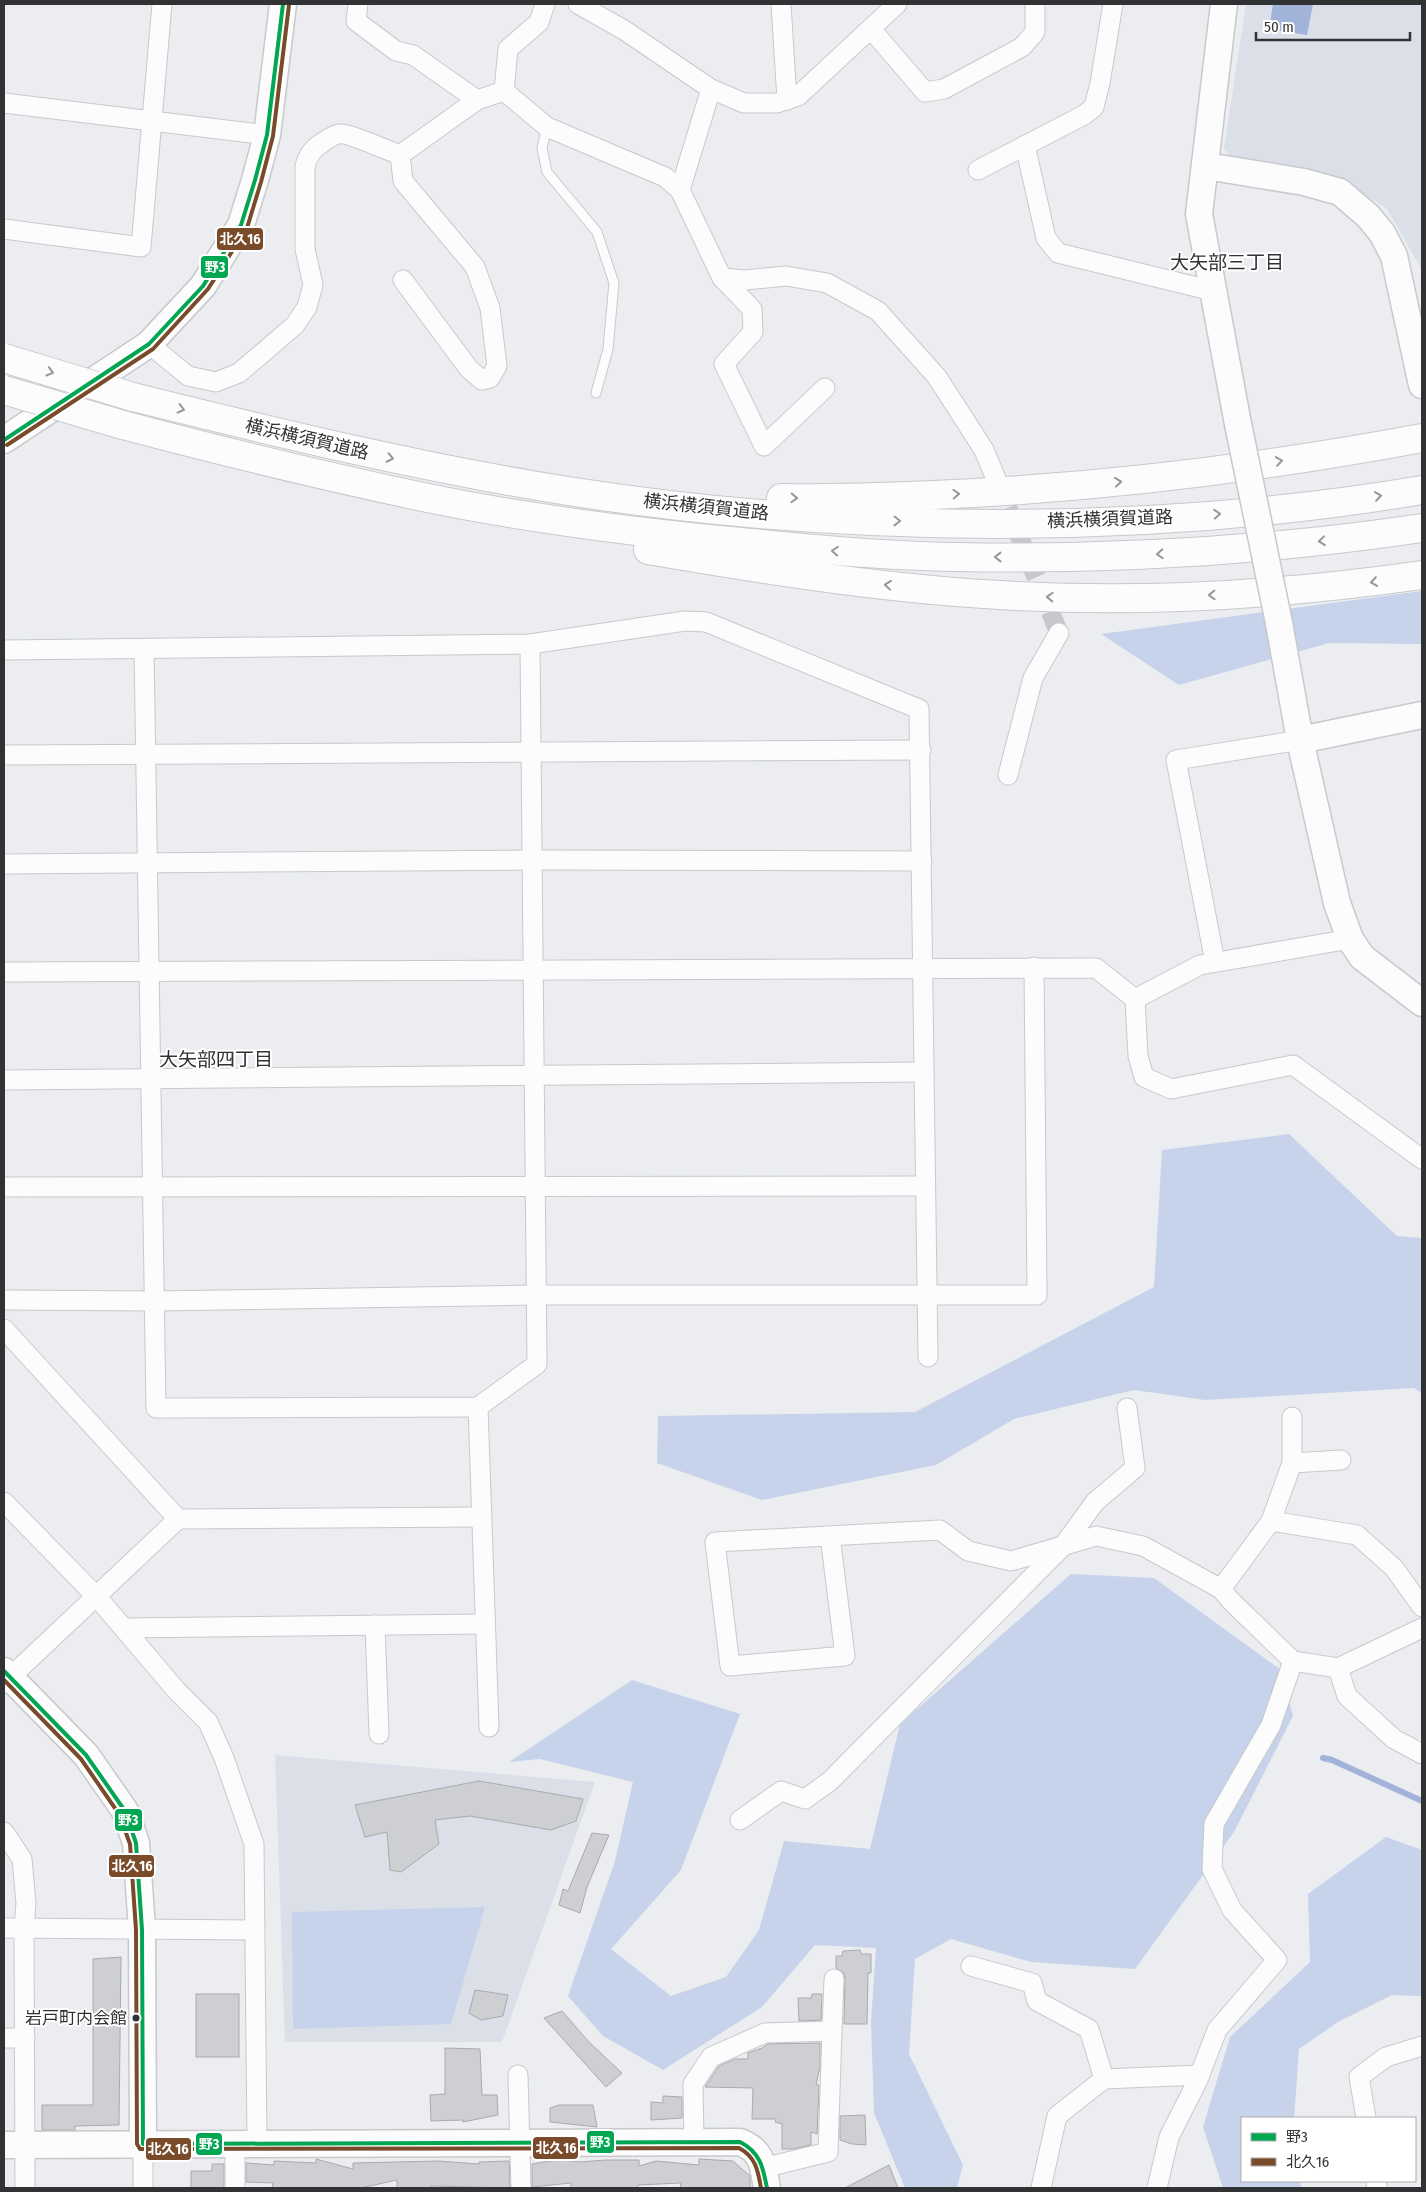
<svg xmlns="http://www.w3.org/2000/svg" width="1426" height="2192" viewBox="0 0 1426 2192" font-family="'Fira Sans Condensed','Noto Sans JP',sans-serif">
<rect width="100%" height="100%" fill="#ebedf1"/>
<!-- built -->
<g fill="#dbdfe8">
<path d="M1246 4H1422V270L1387 209 1340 178 1231 159 1224 148Z"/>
<path d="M275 1755 595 1782 502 2042H285Z"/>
</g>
<!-- green -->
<g fill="#c7d3ea">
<path d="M1422 591V644L1329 643 1179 685 1101 634Z"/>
<path d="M1289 1134 1397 1236 1422 1238V1393L1414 1388 1205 1400 1134 1390 1014 1419 936 1465 762 1500 657 1463 658 1416 915 1412 1154 1287 1162 1150Z"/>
<path d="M1071 1574 1154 1578 1281 1670 1293 1716 1234 1832 1135 1969 1031 1962 951 1939 915 1959 909 2054 963 2165 957 2188H905L874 2113 871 2022 876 1948 815 1945 762 2007 663 2070 603 2036 568 1996 615 1861 633 1782 540 1759 509 1762 632 1680 740 1714 681 1870 611 1949 671 1996 726 1977 759 1930 784 1841 870 1849 900 1724Z"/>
<path d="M1386 1837 1422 1850V1996L1392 1995 1338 2022 1299 2049 1294 2118H1242V2181H1300L1301 2188H1223L1203 2127 1230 2037 1310 1962 1308 1894Z"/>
<path d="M485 1907 451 2024 293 2029 292 1912Z"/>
</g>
<!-- water -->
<path fill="#a1b3d9" d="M1273 4H1313L1307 35 1269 29Z"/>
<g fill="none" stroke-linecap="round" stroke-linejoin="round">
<!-- stream -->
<path stroke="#a1b3d9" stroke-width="6" d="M1323 1758 1332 1760 1422 1801"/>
</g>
<!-- building -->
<g fill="#cecfd3" stroke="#a8aaad">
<path d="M479 1781 583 1799 576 1821 551 1830 470 1816 435 1820 439 1844 401 1872 390 1870 387 1832 365 1837 355 1805Z"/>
<path d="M592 1833 609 1835 587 1887 580 1913 559 1905 563 1889 568 1891Z"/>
<path d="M860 1950 861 1954H871V1973H868L867 2024H844L845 1979 844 1973 836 1968V1956H842L843 1951Z"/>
<path d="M121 1957 119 2125 75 2126V2130H42V2105H93V1959Z"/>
<path d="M475 1990 508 1995 503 2016 481 2020 469 2013Z"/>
<rect x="196" y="1994" width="43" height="63"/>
<path d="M812 1994H822L821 2020 799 2021 798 1998H811Z"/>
<path d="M562 2011 589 2042 622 2073 606 2087 544 2018Z"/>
<path d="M820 2043V2067L816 2085H819L817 2134 811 2132V2145L793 2149H782V2124L775 2122 776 2119H752L753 2088 705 2087 719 2066 735 2059H748V2053L762 2048 768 2044Z"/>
<path d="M445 2048 480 2049 482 2095H497L498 2115 463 2122V2120L431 2121 430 2095 445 2094Z"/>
<path d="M663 2096 682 2097V2118L651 2120V2102L663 2103Z"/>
<path d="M559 2105H593L597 2127 550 2122V2108Z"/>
<path d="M865 2115 866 2145 852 2144 840 2140V2116Z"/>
<path d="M316 2159 353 2169V2163L438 2161 479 2164V2162L509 2161 510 2188 431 2186V2188H397V2180L361 2188H272L273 2183 246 2182V2163L274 2165V2161L316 2163Z"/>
<path d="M699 2159 733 2161 750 2176V2188H680L681 2183 638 2185V2188H571V2183L532 2187V2164L550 2161 565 2160 579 2162 606 2160H639V2166L656 2161 699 2165Z"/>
<path d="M212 2164H224V2188H191V2171H212Z"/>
<path d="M889 2165 898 2188H845Z"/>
</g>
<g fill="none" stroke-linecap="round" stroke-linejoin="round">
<!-- street-tunnel -->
<path stroke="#c6c8cb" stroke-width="19" stroke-dasharray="19 9" stroke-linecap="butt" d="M997 482 1059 633"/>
<!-- lane casing -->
<g stroke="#c7c9cc" stroke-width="11">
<path id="lane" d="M547 127 542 148 547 172 597 232 614 283 608 349 596 393"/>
</g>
<!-- street casing -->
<g stroke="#c7c9cc" stroke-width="21">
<g id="street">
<path d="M358 4 356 21 396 51 413 55 477 100"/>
<path d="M578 4 624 30 711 89 744 103H777L798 96 897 4"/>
<path d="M781 4 787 100"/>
<path d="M871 29 925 92 944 89 1022 47 1035 32V4"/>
<path d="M504 91 547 127 665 177 680 190 722 278 752 309 753 332 724 364 764 446 825 388"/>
<path d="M4 103 267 135"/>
<path d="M1025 145 1046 238 1058 253 1213 291"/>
<path d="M400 155 477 100 504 91 508 49 539 22 545 4"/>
<path d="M978 170 1084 115 1094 107 1100 83 1113 4"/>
<path d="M680 190 711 89"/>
<path d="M4 229 141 247 162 4"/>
<path d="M722 278 745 280 786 276 827 283 878 311 937 377 984 450 996 479"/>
<path d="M149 344 188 376 216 382 239 373 295 325 307 307 313 285 305 249V167C307 156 312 149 322 143 326 140 333 135 339 134 347 132 389 151 400 155L403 181 475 267 490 308 497 366 490 378 482 380 469 369 403 280"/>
<path d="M144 649 156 1408 478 1407 537 1364 530 644"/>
<path d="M4 650 530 644 685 621 706 622 919 709 928 1357"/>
<path d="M4 755 921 750"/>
<path d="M1008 775 1033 678 1059 633"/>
<path d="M4 864 532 860 922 861"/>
<path d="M1215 962 1176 760 1300 740"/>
<path d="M4 972 1096 968 1135 999 1200 965 1350 939"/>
<path d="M1135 999 1138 1056 1144 1077 1171 1089 1293 1065 1422 1159"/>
<path d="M4 1080 924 1072"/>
<path d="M4 1187 925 1186"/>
<path d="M4 1300 154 1301 537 1295H1037L1034 967"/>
<path d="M4 1329 178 1519 4 1683"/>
<path d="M478 1407 489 1727"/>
<path d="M1292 1463 1341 1460"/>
<path d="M4 1502 97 1597 176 1690 208 1722 224 1758 254 1844 257 2143"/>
<path d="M178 1519 482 1517"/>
<path d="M1271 1521 1357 1535 1394 1568 1422 1607"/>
<path d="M830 1536 845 1656 730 1666 715 1542 940 1530 968 1551 1011 1561 1096 1536 1143 1546 1221 1589 1231 1601 1293 1661 1338 1668 1347 1696 1394 1739 1422 1754"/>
<path d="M1221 1589 1271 1521 1292 1463V1417"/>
<path d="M375 1625 379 1734"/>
<path d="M124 1628 485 1624"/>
<path d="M1338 1668 1422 1628"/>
<path d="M740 1820 781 1791 805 1799 830 1781 1063 1546 1095 1502 1135 1468 1127 1408"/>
<path d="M4 1832 22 1859 26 1903 24 1928 25 2188"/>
<path d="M4 1928 255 1930"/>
<path d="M971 1966 1032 1983 1037 2001 1089 2029 1104 2079"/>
<path d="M832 2031 834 1979"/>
<path d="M4 2038H25"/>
<path d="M518 2075 521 2188"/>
<path d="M1366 2118 1359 2077 1386 2057 1422 2046"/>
<path d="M694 2141 693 2084 711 2057 765 2033 832 2031 828 2152 763 2168"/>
<path d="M143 2144V2188"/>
<path d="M1376 2181 1377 2188"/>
<path d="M235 2188V2143"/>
<path d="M1041 2188 1057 2116 1104 2079 1200 2075"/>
<path d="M1157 2188 1169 2137 1197 2082 1217 2030 1277 1960 1232 1910 1212 1869 1214 1824 1271 1725 1293 1661"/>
</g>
</g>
<!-- secondary casing -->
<g stroke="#c7c9cc" stroke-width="29">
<g id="secondary">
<path d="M1224 4 1199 214 1238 424"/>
<path d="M1206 166 1304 182 1340 192 1368 216 1382 233 1394 256 1422 385"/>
<path d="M4 440 149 344 203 286 241 225 255 180 267 135 283 4"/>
<path d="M1279 623 1300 740 1337 903 1350 939 1362 957 1422 1003"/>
<path d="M1300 740 1422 715"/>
<path d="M4 1671 86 1755 125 1811 136 1843 142 1930 143 2144"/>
<path d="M4 2145 740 2142C763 2151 763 2166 767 2188"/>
</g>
</g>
<!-- highway casing -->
<g stroke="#c7c9cc" stroke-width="30">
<g id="highway">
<path d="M133 397C278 433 422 468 568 491 843 534 1148 536 1422 490"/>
<path d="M123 425C221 451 319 475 418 496 528 519 640 533 751 543 819 550 887 556 955 557 1112 560 1267 551 1422 528"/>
<path d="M781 498C832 499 883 497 933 495 1097 488 1261 468 1422 438"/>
<path d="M648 550C770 571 893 590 1017 596 1152 603 1288 594 1422 575"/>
</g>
</g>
<!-- lane -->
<use href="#lane" stroke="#fcfcfd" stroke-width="9"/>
<!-- street -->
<use href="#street" stroke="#fcfcfd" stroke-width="19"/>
<!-- secondary -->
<use href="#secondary" stroke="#fcfcfd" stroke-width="26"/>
<!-- highway -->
<use href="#highway" stroke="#fcfcfd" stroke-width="28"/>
<!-- secondary-bridge casing -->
<g stroke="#c7c9cc" stroke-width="29" stroke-linecap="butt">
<path id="secondary-bridge" d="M1238 424 1279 623"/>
</g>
<!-- highway-bridge casing -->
<g stroke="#c7c9cc" stroke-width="30" stroke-linecap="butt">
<g id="highway-bridge">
<path d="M4 358 133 397"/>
<path d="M4 390 123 425"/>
</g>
</g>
<!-- secondary-bridge -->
<use href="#secondary-bridge" stroke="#fcfcfd" stroke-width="26"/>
<!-- highway-bridge -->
<use href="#highway-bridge" stroke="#fcfcfd" stroke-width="28"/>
<!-- bus-1 casing -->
<g stroke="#fff" stroke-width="8">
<g id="bus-1">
<path d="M4 440 149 344 203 286 241 225 255 180 267 135 283 4"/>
<path d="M4 1671 86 1755 125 1811 136 1843 142 1930 143 2144 740 2142C760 2152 763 2167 767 2188"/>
</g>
</g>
<!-- bus-2 casing -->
<g stroke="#fff" stroke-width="8">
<g id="bus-2">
<path d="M7 445 153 349 208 289 247 228 261 182 273 136 289 5"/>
<path d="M4 1680 81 1759 119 1814 130 1844 136 1930 137 2144 140 2149 739 2148C756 2157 758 2171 761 2188"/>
</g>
</g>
<!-- bus-1 -->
<use href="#bus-1" stroke="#00a651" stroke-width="4"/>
<!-- bus-2 -->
<use href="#bus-2" stroke="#7a4b2a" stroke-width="4"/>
</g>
<!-- one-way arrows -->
<defs><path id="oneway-chevron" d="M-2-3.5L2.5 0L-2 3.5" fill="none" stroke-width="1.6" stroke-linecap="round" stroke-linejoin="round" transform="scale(1.25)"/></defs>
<g stroke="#969798">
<use href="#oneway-chevron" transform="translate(50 372) rotate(17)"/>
<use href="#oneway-chevron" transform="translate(181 409) rotate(14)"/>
<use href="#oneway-chevron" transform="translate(390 458) rotate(12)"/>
<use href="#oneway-chevron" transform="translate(1279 461) rotate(-8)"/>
<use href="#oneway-chevron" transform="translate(1118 482) rotate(-6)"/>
<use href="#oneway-chevron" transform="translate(956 494) rotate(-2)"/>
<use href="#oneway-chevron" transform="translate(1378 496) rotate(-8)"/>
<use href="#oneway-chevron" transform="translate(794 498) rotate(2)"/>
<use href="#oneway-chevron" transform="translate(1217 514) rotate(-5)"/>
<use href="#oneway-chevron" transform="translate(897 521) rotate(1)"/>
<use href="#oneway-chevron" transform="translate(1322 541) rotate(174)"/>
<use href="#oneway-chevron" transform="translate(835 551) rotate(-175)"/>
<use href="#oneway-chevron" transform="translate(1160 554) rotate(177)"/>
<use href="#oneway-chevron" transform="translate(998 557) rotate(180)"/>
<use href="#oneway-chevron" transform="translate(1374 582) rotate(172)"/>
<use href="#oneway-chevron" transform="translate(888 585) rotate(-174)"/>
<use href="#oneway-chevron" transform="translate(1212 595) rotate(178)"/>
<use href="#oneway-chevron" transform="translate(1050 597) rotate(-178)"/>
</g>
<!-- markers -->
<circle fill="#303234" stroke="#fff" stroke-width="2" cx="136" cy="2018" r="4.5"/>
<g text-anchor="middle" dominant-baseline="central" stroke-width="4" stroke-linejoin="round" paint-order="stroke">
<!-- bus labels -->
<g font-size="17" fill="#303234" stroke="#fff" text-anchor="end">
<text x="127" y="2018">岩戸町内会館</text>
</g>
<!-- street labels -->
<g font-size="18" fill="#303234" stroke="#fff">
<text transform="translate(307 439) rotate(13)">横浜横須賀道路</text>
<text transform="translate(706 507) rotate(6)">横浜横須賀道路</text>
<text transform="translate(1110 519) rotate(-2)">横浜横須賀道路</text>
</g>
<!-- neighbourhood labels -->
<g font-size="19" fill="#303234" stroke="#fff">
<text x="1227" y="262">大矢部三丁目</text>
<text x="216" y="1059">大矢部四丁目</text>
</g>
</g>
<g stroke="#fff" stroke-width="2">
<rect x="216" y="227" width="48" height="24" rx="5" fill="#7a4b2a"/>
<rect x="200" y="255" width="29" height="24" rx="5" fill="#00a651"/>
<rect x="114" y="1808" width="29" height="24" rx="5" fill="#00a651"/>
<rect x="108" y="1854" width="47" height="24" rx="5" fill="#7a4b2a"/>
<rect x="586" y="2130" width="29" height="24" rx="5" fill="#00a651"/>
<rect x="195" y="2132" width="28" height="24" rx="5" fill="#00a651"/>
<rect x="532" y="2136" width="47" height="24" rx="5" fill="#7a4b2a"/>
<rect x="145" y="2137" width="47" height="24" rx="5" fill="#7a4b2a"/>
</g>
<g font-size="14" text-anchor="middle" font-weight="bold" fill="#fff">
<text x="240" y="244">北久16</text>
<text x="215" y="272">野3</text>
<text x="128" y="1825">野3</text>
<text x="132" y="1871">北久16</text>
<text x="600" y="2147">野3</text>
<text x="209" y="2149">野3</text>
<text x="556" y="2153">北久16</text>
<text x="168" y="2154">北久16</text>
</g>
<!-- border -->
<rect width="1426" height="2192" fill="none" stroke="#303234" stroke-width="10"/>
<!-- legend -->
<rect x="1241" y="2117" width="175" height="65" fill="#ffffff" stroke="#acadae"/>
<rect x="1251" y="2133" width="25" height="8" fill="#00a651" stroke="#acadae"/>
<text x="1286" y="2142" font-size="15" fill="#303234">野3</text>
<rect x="1251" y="2158" width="25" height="8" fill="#7a4b2a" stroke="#acadae"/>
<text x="1286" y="2167" font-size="15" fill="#303234">北久16</text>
<!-- scale -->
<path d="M1256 32v8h154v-8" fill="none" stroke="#303234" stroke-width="2.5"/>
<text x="1264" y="32" font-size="15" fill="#303234" stroke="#ffffff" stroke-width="4" paint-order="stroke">50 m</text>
</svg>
